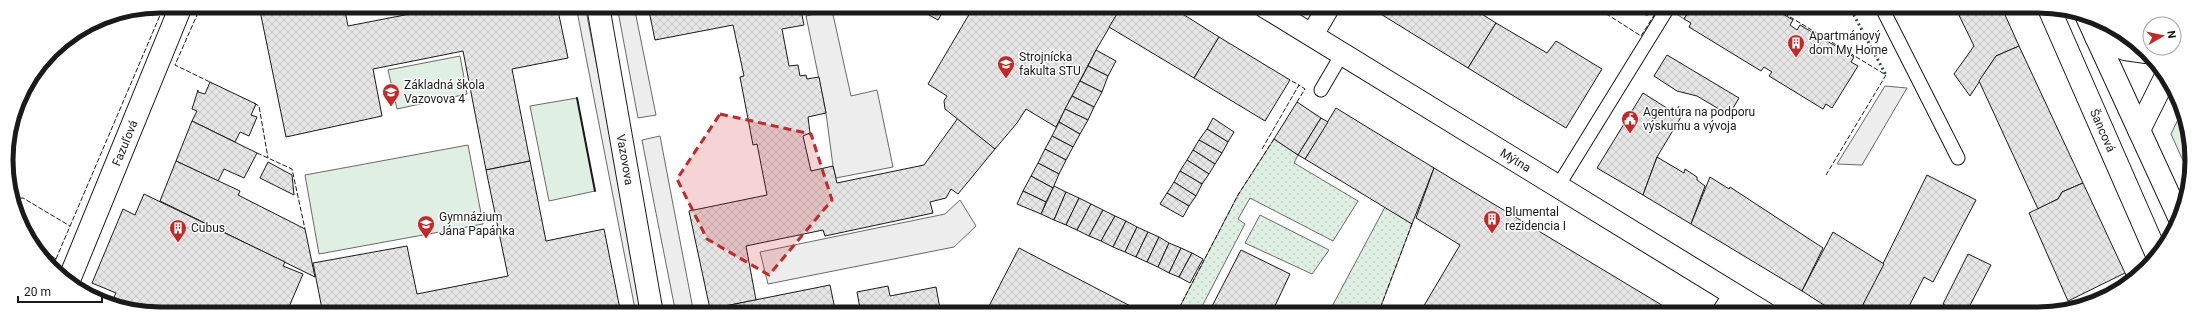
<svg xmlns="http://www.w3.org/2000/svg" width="2198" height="320" viewBox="0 0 2198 320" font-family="Roboto,sans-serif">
<defs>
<pattern id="grass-dots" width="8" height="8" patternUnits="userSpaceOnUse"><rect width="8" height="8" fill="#e0efe3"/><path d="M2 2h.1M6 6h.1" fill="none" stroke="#c0ccc2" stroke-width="1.8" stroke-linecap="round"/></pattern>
<pattern id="building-cross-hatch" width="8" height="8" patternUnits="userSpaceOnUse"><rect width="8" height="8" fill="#e6e6e6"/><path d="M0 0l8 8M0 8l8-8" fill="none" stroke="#c5c5c5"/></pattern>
</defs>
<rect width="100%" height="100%" fill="#fff"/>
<!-- grass -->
<g fill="url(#grass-dots)" stroke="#6a6a6a">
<path d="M1274 139 1298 155 1294 163 1358 201 1333 241 1250 198 1238 219 1245 224 1198 314H1176L1238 195Z"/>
<path d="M1385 207 1412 224 1378 314H1328Z"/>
<path d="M1260 215 1329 250 1312 274 1245 243Z"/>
</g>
<!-- park -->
<g fill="#e0efe3" stroke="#6a6a6a">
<path d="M460 56 467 94 397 109 388 70Z"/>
<path d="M577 98 595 191 549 201 530 106Z"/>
<path d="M2183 109 2192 170 2190 176 2171 134Z"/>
<path d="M468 145 483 224 319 254 305 175Z"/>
</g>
<!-- parking -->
<g fill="#ededed" stroke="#6a6a6a">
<path d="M576 6H585L646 314H636Z"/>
<path d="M617 6H634L656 115 638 118Z"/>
<path d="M1632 6H1653L1647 16Z"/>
<path d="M1679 6H1692L1684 19 1675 13Z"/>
<path d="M832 10 851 96 877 90 893 167 836 178 833 166 826 113 806 16Z"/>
<path d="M1885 86 1907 88 1862 165 1837 164Z"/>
<path d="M660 136 672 199 694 314H676L654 203 642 140Z"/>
<path d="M960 200 976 226 954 247 768 284 760 252 945 214Z"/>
</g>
<!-- building -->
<g fill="url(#building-cross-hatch)" stroke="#1a1a1a">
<path d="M259 6H344L348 26 451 6H557L568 58 512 69 530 161 486 170 463 51 373 69 382 116 286 137Z"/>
<path d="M648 6H820L801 10 804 25 782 29 789 66 798 65 800 76 806 75 807 79 819 77 826 113 808 117 810 133 803 136 811 171 833 166 837 183 924 165 958 118 995 149 958 194 951 189 946 198 930 202 933 213 825 236 823 230 746 246 756 300 710 309 689 211 767 195 757 144 753 145 740 77 744 76 733 25 655 40Z"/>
<path d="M913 6H946L938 20Z"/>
<path d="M974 6H1122L1096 50 1056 127 1026 109 1017 123 995 149 945 109 944 101 947 96 928 84Z"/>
<path d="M1122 6H1170L1219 37 1194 78 1109 27Z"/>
<path d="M1372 6H1469L1496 23 1468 68 1371 8Z"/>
<path d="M1692 6H1769L1793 20 1790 25 1797 30 1800 25 1854 57 1851 62 1858 66 1832 108 1826 104 1823 109 1769 76 1772 72 1764 67 1761 71 1689 27 1691 23 1684 19Z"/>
<path d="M1947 6H1961L1950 12Z"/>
<path d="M1961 6H2001L2019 46 1996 56 1970 96 1954 74 1974 46 1956 9Z"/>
<path d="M1496 23 1547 53 1556 41 1602 69 1566 128 1468 68Z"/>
<path d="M1219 37 1290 80 1265 121 1194 78Z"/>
<path d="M2019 46 2083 183 2062 192 2058 199 2038 209 1979 81 1996 56Z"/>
<path d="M1096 50 1116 61 1108 76 1088 66Z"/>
<path d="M1667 55 1739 98 1729 115 1697 96 1677 91 1654 76Z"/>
<path d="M1088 66 1108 76 1102 92 1080 81Z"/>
<path d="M1080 81 1102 92 1094 107 1072 96Z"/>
<path d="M210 82 256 104 251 115 257 117 249 136 240 132 235 142 192 121 197 111 192 109 198 90V92L205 94Z"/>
<path d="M1643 93 1681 117 1657 157 1643 195 1597 168Z"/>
<path d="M1072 96 1094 107 1088 120 1065 109Z"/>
<path d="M1297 102 1321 118 1298 155 1274 139Z"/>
<path d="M1336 108 1434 168 1412 224 1305 159Z"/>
<path d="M1065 109 1088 120 1080 134 1059 122Z"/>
<path d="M1213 118 1234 132 1228 142 1207 129Z"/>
<path d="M1321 118 1328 122 1305 159 1298 155Z"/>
<path d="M192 121 257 153 244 178 224 169 218 181 176 161Z"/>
<path d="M1059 122 1080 134 1073 147 1052 136Z"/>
<path d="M1207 129 1228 142 1222 153 1199 140Z"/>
<path d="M1052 136 1073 147 1066 160 1045 149Z"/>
<path d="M1199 140 1222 153 1215 164 1193 150Z"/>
<path d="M1045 149 1066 160 1059 174 1038 163Z"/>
<path d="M1193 150 1215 164 1209 174 1187 160Z"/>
<path d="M1657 157 1684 173 1685 169 1697 177V180L1705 186 1691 224 1643 195Z"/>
<path d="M1187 160 1209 174 1202 184 1180 171Z"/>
<path d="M176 161 240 191 238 195 305 229 315 277 160 201Z"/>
<path d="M530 161 546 241 604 229 621 314H559L558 308 548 310 549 314H323L313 263 407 246 417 294 508 276 486 170Z"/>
<path d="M268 162 292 175 294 195 260 178Z"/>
<path d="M1038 163 1059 174 1053 188 1031 176Z"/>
<path d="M1434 168 1482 197 1675 313 1419 314 1460 245 1416 218Z"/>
<path d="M1180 171 1202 184 1196 196 1174 182Z"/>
<path d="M1927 175 1976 200 1933 282 1924 277 1905 314H1858Z"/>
<path d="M1031 176 1053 188 1046 202 1023 191Z"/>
<path d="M1710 177 1729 189 1730 187 1823 248 1802 291 1691 224Z"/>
<path d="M1174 182 1196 196 1189 206 1167 193Z"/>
<path d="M2083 183 2125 273 2068 301 2029 213 2058 199 2062 192Z"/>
<path d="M1054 186 1066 192 1054 220 1041 214Z"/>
<path d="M1023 191 1046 202 1041 214 1017 204Z"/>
<path d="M1066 192 1079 198 1066 225 1054 220Z"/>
<path d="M1167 193 1189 206 1183 217 1160 204Z"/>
<path d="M144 194 285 262 283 266 303 274 286 314H150L111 303 116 293 92 283 123 209 135 215Z"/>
<path d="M1079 198 1091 204 1077 230 1066 225Z"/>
<path d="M1091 204 1103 210 1089 236 1077 230Z"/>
<path d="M1103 210 1115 216 1101 241 1089 236Z"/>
<path d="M1115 216 1126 221 1113 247 1101 241Z"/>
<path d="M1126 221 1137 227 1125 252 1113 247Z"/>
<path d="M1137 227 1148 232 1136 257 1125 252Z"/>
<path d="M1148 232 1159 237 1147 262 1136 257Z"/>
<path d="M1833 232 1884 264 1858 314H1838L1802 291Z"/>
<path d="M1159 237 1169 243 1158 267 1147 262Z"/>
<path d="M1169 243 1181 248 1169 273 1158 267Z"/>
<path d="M34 244 56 259 52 268 44 262Z"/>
<path d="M1019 248 1140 311 1144 314H999L988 308Z"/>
<path d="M1181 248 1192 253 1179 277 1169 273Z"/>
<path d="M1241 250 1290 274 1274 308 1282 314H1208Z"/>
<path d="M1192 253 1203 259 1190 283 1179 277Z"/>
<path d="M1968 254 1991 265 1967 311 1960 314 1943 304Z"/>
<path d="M830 285 836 314H711L710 309Z"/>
<path d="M888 286 890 296 936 287 941 314H861L857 292Z"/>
</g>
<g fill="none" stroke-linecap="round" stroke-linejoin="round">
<!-- service casing -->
<g stroke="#1a1a1a" stroke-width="15">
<g id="service">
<path d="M1881 6 1958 158"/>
<path d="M1321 90 1342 54"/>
<path d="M1558 186 1669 6"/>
<path d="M1717 314 1731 292"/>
</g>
</g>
<!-- minor casing -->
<g stroke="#1a1a1a" stroke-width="24">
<g id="minor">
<path d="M1312 35 1329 6"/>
<path d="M2096 37 2125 49 2146 52"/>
<path d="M2139 130 2165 78"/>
<path id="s1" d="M69 280 181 6"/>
</g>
</g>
<!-- secondary casing -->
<g stroke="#1a1a1a" stroke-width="24">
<g id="secondary">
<path id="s2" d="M598 6 652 314"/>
<path id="s3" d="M1264 6 1766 314"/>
</g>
</g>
<!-- primary casing -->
<g stroke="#1a1a1a" stroke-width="24">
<g id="primary">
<path id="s4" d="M2048 6 2157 255"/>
<path d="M2087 17 2179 217"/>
</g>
</g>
<!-- service -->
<use href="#service" stroke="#fff" stroke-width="13"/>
<!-- minor -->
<use href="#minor" stroke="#fff" stroke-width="22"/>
<!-- secondary -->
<use href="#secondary" stroke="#fff" stroke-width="22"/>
<!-- primary -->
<use href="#primary" stroke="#fff" stroke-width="22"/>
<!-- hedge -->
<path stroke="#2b5a34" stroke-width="3" stroke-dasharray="2 3" stroke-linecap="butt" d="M1849 6 1886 75"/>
<!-- fence -->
<g stroke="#1a1a1a" stroke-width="1" stroke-dasharray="5 2" stroke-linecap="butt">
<path d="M201 6 175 65 212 83"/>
<path d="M1594 6 1641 36 1660 6"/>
<path d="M1772 6 1886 75 1826 175"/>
<path d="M1297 102 1305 89 1299 85"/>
<path d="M254 103 259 106 268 158"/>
<path d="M1262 149 1299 85 1290 80"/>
<path d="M257 153 292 169 305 229"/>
<path d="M13 199 23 198 70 226"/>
<path d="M56 259 164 6"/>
<path d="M2125 273 2129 282"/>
<path d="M1176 314 1238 195 1274 139"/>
<path d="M1378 314 1412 224"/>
</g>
<!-- wall -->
<path stroke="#1a1a1a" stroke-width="2" d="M577 98 595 191"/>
</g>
<!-- marked area -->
<path fill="#c62828" fill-opacity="0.2" stroke="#c62828" stroke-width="3" stroke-dasharray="8 5" stroke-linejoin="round" d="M720 114 811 134 832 200 769 275 707 239 677 179Z"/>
<!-- icons -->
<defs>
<g id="building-pin" transform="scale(0.9)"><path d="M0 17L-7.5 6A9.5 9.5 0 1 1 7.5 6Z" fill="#c62828" stroke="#fff"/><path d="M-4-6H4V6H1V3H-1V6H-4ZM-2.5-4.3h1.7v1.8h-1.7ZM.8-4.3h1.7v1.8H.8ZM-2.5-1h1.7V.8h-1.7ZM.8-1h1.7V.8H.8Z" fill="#fff"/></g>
<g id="university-pin" transform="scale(0.9)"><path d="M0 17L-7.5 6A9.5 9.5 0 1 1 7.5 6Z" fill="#c62828" stroke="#fff"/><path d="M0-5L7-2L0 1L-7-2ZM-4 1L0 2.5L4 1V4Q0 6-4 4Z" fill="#fff"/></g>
<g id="school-pin" transform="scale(0.9)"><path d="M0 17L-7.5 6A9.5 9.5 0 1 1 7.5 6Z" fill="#c62828" stroke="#fff"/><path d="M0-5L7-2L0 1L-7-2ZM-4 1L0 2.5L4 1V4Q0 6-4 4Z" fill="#fff"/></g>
<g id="civic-pin" transform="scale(0.9)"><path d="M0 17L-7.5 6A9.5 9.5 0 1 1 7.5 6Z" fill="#c62828" stroke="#fff"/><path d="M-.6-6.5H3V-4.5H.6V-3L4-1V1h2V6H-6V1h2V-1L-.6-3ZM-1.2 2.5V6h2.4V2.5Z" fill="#fff"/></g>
</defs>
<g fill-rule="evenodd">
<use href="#building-pin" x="1796" y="43"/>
<use href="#university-pin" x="1006" y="64"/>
<use href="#school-pin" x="391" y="92"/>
<use href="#civic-pin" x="1630" y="119"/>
<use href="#building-pin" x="1492" y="219"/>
<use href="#school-pin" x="426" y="224"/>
<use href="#building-pin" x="178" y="228"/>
</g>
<g text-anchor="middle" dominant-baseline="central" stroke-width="3" stroke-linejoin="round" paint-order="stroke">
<!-- poi labels -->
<g font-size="12" fill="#1a1a1a" stroke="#fff" text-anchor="start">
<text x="1809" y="36">Apartmánový<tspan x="1809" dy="14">dom My Home</tspan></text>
<text x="1019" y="57">Strojnícka<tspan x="1019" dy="14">fakulta STU</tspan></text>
<text x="404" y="85">Základná škola<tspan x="404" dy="14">Vazovova 4</tspan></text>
<text x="1643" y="112">Agentúra na podporu<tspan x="1643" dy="14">výskumu a vývoja</tspan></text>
<text x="1505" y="212">Blumental<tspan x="1505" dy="14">rezidencia I</tspan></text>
<text x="439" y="217">Gymnázium<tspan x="439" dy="14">Jána Papánka</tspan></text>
<text x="191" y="228">Cubus</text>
</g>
<!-- street labels -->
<g font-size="12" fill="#1a1a1a" stroke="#fff">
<text stroke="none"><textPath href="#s4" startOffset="136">Šancová</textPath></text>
<text stroke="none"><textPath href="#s1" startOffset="148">Fazuľová</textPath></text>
<text stroke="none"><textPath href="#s2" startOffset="156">Vazovova</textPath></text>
<text stroke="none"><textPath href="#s3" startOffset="295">Mýtna</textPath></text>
</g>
</g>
<!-- crop -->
<path d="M0 0H2198V320H0ZM160 13H2038A147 147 0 0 1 2185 160V160A147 147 0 0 1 2038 307H160A147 147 0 0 1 13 160V160A147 147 0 0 1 160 13Z" fill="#fff" fill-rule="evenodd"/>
<path fill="none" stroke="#1a1a1a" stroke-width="5" d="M160 13H2038A147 147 0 0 1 2185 160V160A147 147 0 0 1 2038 307H160A147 147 0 0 1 13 160V160A147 147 0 0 1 160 13Z"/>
<!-- north arrow -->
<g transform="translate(2162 36) rotate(81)"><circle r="19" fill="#ffffff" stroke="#a3a3a3"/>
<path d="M0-3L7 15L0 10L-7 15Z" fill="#c62828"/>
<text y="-6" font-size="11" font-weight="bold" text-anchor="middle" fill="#1a1a1a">N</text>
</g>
<!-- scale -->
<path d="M18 296v6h84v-6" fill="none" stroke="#1a1a1a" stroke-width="2"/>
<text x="24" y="296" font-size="12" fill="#1a1a1a" stroke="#ffffff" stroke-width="3" paint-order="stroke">20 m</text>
</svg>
